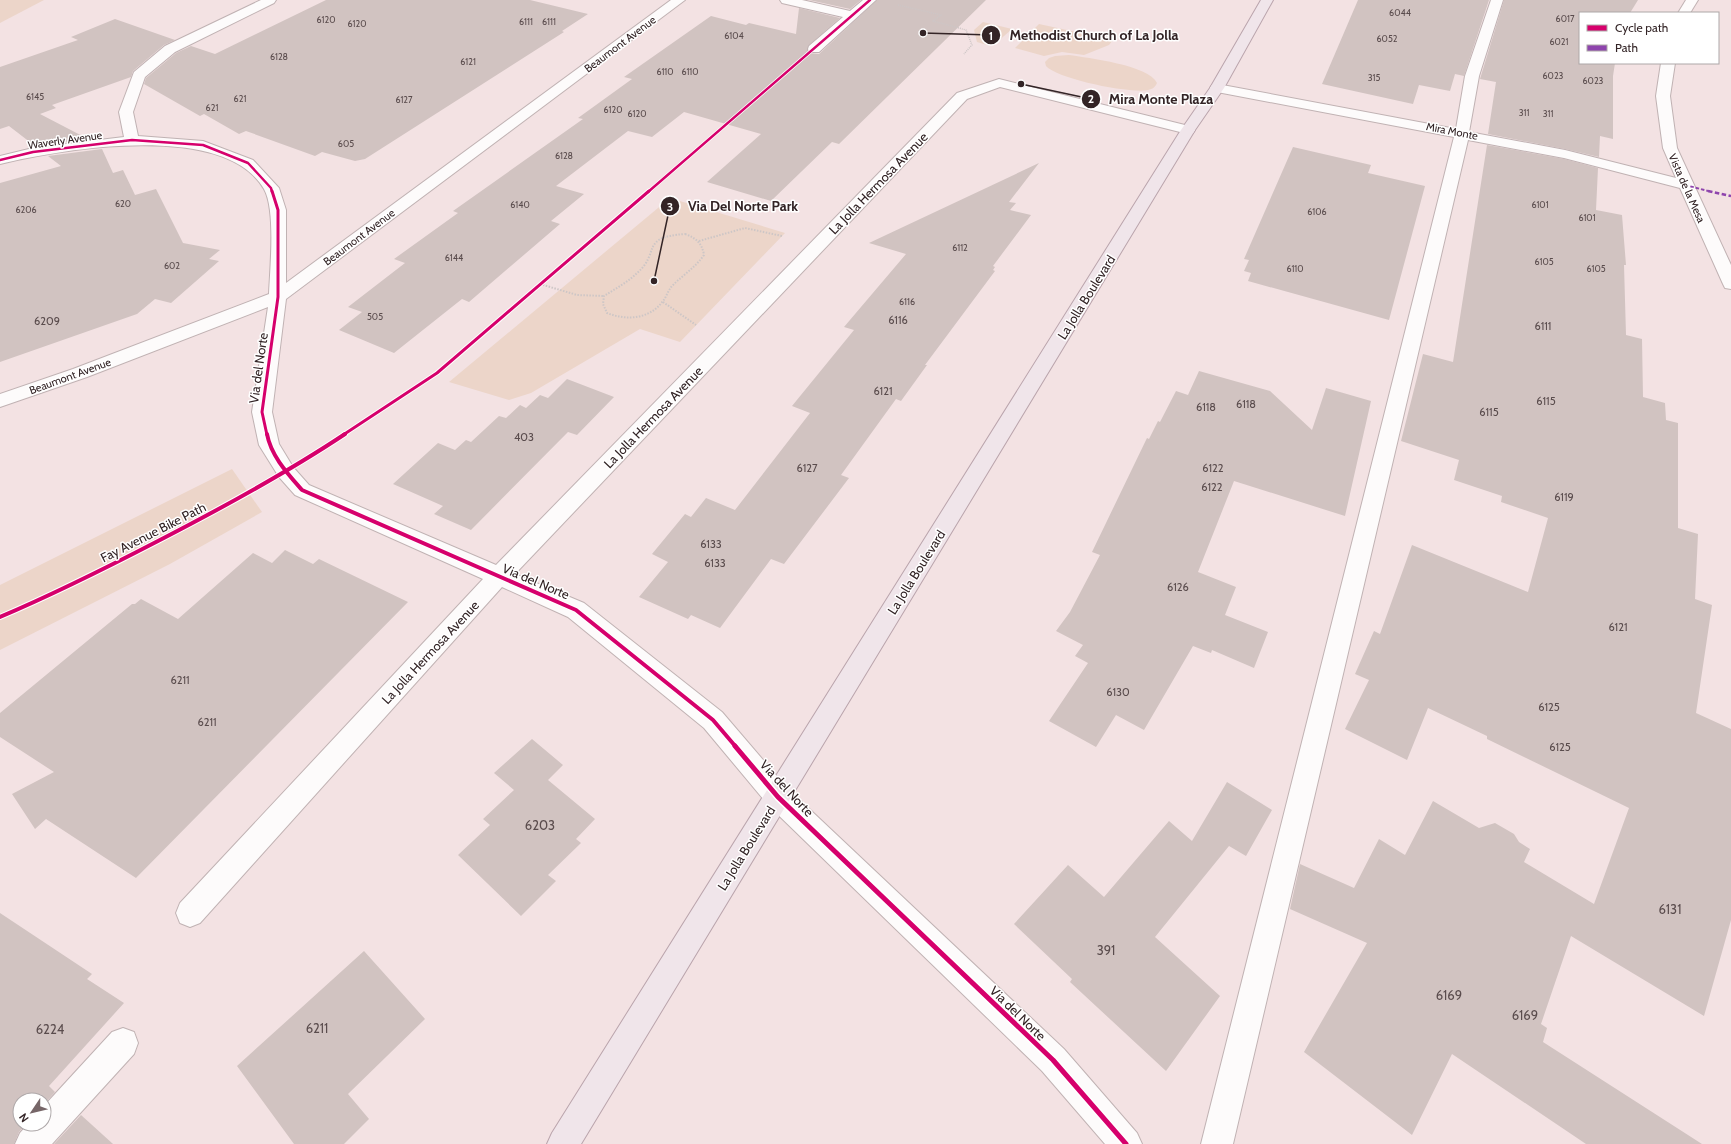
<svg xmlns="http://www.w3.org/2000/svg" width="1731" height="1144" viewBox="0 0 1731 1144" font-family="Cabin,sans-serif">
<rect width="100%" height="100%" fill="#f3e2e3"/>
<!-- green -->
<g fill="#ecd5c9">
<path d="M0 0H44L0 23Z"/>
<path d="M983 22 1012 29 996 43 990 42 987 45 977 42 974 30Z"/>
<path d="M1039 24 1113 40 1109 45 1084 55 1062 52 1044 56 1015 48Z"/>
<path d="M1069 55C1088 58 1149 65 1157 83 1155 87 1153 89 1148 90 1131 94 1057 79 1046 66L1045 62 1049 58 1055 56Z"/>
<path d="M670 198 785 233 680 342 640 329 531 393 509 400 449 382Z"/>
<path d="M232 469 262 512 170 564 0 650V585Z"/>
</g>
<!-- building -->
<g fill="#d1c3c1">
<path d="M326 0H530L588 14 562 31 564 32 365 159 355 161 322 152 315 156 246 131 239 134 204 114 200 116 144 84 146 78 176 53 191 46 215 54Z"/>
<path d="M809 0H861L850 9Z"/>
<path d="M877 0H986L839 144 832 142 771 201 707 182 761 134 684 112 652 137 628 131 556 186 584 194 551 221 560 224 469 302 462 299 394 353 339 330 362 312 348 307 405 263 394 259 458 213 453 211 583 119 578 118 632 79 624 77 711 16 746 25 749 23 796 34 799 8 840 18 808 46V53L819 54Z"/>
<path d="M1358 0H1489L1464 76 1455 74 1450 91 1419 85 1413 104 1322 84Z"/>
<path d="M1504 0H1638L1630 13H1580V63H1615L1613 76V139L1600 136 1599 157 1565 149 1488 134 1496 82 1480 79Z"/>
<path d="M115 19 175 40 164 45 133 71 131 77 52 105 56 108 40 114 90 140 35 146 9 126 0 129V67L78 40 71 37Z"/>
<path d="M1487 145 1564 159 1598 168 1596 210 1622 215 1626 265H1624L1626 335 1642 339 1643 397 1665 403 1666 420 1678 423V528L1698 534 1695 599 1712 605 1696 713 1731 729V920L1704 1016 1571 936 1541 1024 1547 1028 1543 1042 1702 1144H1586L1452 1054 1412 1135 1304 1052 1367 943 1290 909 1300 864 1354 888 1379 839 1405 855 1433 801 1479 828 1495 823 1514 834 1519 842 1530 849 1524 862 1594 904 1629 808 1487 739V736L1428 708 1407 760 1345 729 1369 680 1355 674 1374 631 1380 634 1412 545 1528 592 1548 518 1501 502 1502 496 1454 480 1459 460 1401 441 1423 354 1453 362Z"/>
<path d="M1293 147 1371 165 1368 173 1425 186 1389 320 1248 281 1251 273 1244 271 1249 260 1244 259Z"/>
<path d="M102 149 113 173 123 170 135 195 156 189 183 243 220 250 209 259 219 261 171 303 155 299 137 314 0 362V183L61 166 48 156Z"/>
<path d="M1039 163 1009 202 1016 203 1010 210 1031 215 993 266 995 267 993 270 995 271 925 365H927L901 401 896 399 841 475 849 478 784 564 771 559 720 628 691 615 688 619 639 597 668 562 652 554 685 514 691 517 706 498 735 510 810 413 792 406 854 330 844 327 906 254 869 243Z"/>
<path d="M1199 371 1270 391 1312 430 1326 388 1371 401 1345 516 1234 481 1198 572 1236 587 1225 615 1268 632 1254 668 1212 650 1211 653 1193 646 1144 730 1116 715 1096 747 1049 721 1088 663 1075 656 1083 645 1056 631 1070 612 1100 555 1092 552 1147 438 1149 439 1158 421 1160 422 1176 391 1188 395Z"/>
<path d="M567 379 614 397 577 435 568 432 471 530 434 514 443 506 393 484 438 443 455 450 466 440 471 442 499 416 506 418 520 405 526 408 540 395 548 398Z"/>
<path d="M285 550 313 564 319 559 408 602 136 878 46 819 35 829 12 794 54 772 0 737V713L132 604H135L141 599 178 619 253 553 272 563Z"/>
<path d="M532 739 563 765 548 780 595 819 576 839 581 843 548 875 556 881 521 916 458 855 490 825 483 819 514 790 494 773Z"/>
<path d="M1227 782 1272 810 1246 856 1229 846 1155 937 1220 996 1166 1071 1070 982 1072 979 1014 924 1068 865 1104 897 1169 821 1192 841Z"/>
<path d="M0 913 92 974 87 979 124 1003 49 1086 55 1092 44 1104V1100H20V1124H26L19 1132 14 1144H0Z"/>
<path d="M364 951 425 1019 348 1094 369 1119 344 1144H294L237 1066Z"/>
<path d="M81 1115 113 1144H54Z"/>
</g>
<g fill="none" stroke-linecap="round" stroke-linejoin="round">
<!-- minor casing -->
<g stroke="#c0b2b3" stroke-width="2">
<g id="minor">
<path d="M261 0H276L274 3 175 52 145 77 133 112 138 136 203 141 253 160 279 188 286 210V283L671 0H685L286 299 272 412 279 444 293 467 309 485 496 565 957 93 999 79 1193 127 1195 130 1193 133 1188 134 1000 87 967 99 515 574 584 603 722 712 787 788 1064 1049 1137 1133 1142 1144H1105L1042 1071 769 806 704 728 568 617 502 587 200 923 190 927 180 923 176 913 180 903 483 579 295 495 279 477 259 445 252 412 268 307 87 377 0 407V394L73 369 269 294C270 269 276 210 264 189 224 121 64 149 0 164V156L33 148 124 137 119 112 134 72 165 46Z"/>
<path d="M780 0H802L850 11 863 0H876L819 52H809L808 49 809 46 843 17 782 3Z"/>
<path d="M1491 0H1503L1479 76 1469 132 1565 150 1676 178 1663 148 1656 96 1661 63H1675L1670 96 1677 148 1731 265V289L1725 288 1723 284 1680 188 1564 158 1468 140 1233 1144H1201L1454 137 1217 92 1212 91 1210 88 1212 85 1217 84 1456 129 1465 76Z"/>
<path d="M1686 0H1698L1690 13H1678Z"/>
<path d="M123 1028 134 1032 138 1043 134 1054 52 1144H15L20 1133 28 1124H44V1106L112 1032Z"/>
</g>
</g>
<!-- major casing -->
<g stroke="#baa4ac" stroke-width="2">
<path id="major" d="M1261 0H1273L1224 88 1195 130 581 1144H547L552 1133 1181 130 1210 88Z"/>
</g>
<!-- path-far1 -->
<path stroke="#cdc6c6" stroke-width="1.5" stroke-dasharray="1 1" stroke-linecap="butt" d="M898 5 941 15 933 21 966 30 972 45 964 54"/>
<!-- path -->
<g stroke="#cdc6c6" stroke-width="2" stroke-dasharray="1.5 1.5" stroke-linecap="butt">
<path d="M685 234C696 238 702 243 704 255 696 267 683 275 673 285 668 290 667 296 663 301 650 319 627 321 607 313L603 304 604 296C615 289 628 282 637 273 661 253 639 237 685 234Z"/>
<path d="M699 241 745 228 782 236"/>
<path d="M540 284 577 295 604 296"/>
<path d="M663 302 696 325"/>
</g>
<!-- minor -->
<use href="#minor" fill="#fdfbfb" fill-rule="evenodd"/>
<!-- major -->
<use href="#major" fill="#f0e5ea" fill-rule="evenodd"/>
<!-- quiet-far1 -->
<path stroke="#8e44ad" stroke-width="2" stroke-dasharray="3.5 2" stroke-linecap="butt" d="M1685 185 1712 192"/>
<!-- quiet -->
<path stroke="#8e44ad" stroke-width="2.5" stroke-dasharray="4.5 2.5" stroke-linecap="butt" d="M1708 191 1731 196"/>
<!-- cycleway-far3 casing -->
<g stroke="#fff" stroke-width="4">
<g id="cycleway-far3">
<path d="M0 160 33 152 132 140 203 145 248 163 271 188 272 192"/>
<path d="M648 192 870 0"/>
</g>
</g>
<!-- cycleway-far2 casing -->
<g stroke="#fff" stroke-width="5">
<g id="cycleway-far2">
<path d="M267 435 262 412 278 297V210L272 191"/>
<path d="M343 435 437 373 649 191"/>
</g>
</g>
<!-- cycleway-far1 casing -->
<g stroke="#fff" stroke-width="6">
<g id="cycleway-far1">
<path d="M267 434C271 456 288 474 302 490L576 610 713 720 736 747"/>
<path d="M0 617C54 594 106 568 158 541 222 508 285 474 345 434"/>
</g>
</g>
<!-- cycleway casing -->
<g stroke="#fff" stroke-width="8">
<path id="cycleway" d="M735 746 778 797 1053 1060 1126 1144"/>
</g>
<!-- cycleway-far3 -->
<use href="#cycleway-far3" stroke="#d6006c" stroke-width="2.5"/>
<!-- cycleway-far2 -->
<use href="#cycleway-far2" stroke="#d6006c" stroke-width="3"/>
<!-- cycleway-far1 -->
<use href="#cycleway-far1" stroke="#d6006c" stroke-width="4"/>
<!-- cycleway -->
<use href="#cycleway" stroke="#d6006c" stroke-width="5"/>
</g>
<g text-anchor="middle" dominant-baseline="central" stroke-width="3" stroke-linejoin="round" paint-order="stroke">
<!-- far-number labels -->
<g font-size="9" fill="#5a4c4d">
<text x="1400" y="12">6044</text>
<text x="1565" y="18">6017</text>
<text x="326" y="19">6120</text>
<text x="526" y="21">6111</text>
<text x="549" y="21">6111</text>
<text x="357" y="23">6120</text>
<text x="734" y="35">6104</text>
<text x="1387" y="38">6052</text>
<text x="1559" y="41">6021</text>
<text x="279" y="56">6128</text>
<text x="468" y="61">6121</text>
<text x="665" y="71">6110</text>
<text x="690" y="71">6110</text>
<text x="1553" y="75">6023</text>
<text x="1374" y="77">315</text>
<text x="1593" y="80">6023</text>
<text x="35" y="96">6145</text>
<text x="240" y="98">621</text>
<text x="404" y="99">6127</text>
<text x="212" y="107">621</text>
<text x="613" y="109">6120</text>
<text x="1524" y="112">311</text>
<text x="637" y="113">6120</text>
<text x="1548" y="113">311</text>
<text x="346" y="143">605</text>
<text x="564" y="155">6128</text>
<text x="123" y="203">620</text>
<text x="520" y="204">6140</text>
<text x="1540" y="204">6101</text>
<text x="26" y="209">6206</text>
<text x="1317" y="211">6106</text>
<text x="1587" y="217">6101</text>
<text x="960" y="247">6112</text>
<text x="454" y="257">6144</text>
<text x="1544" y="261">6105</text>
<text x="172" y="265">602</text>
<text x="1295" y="268">6110</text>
<text x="1596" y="268">6105</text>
<text x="907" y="301">6116</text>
<text x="375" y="316">505</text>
</g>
<!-- far-street labels -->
<g font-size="11" fill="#332426" stroke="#fff">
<text transform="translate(620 44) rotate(-37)">Beaumont Avenue</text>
<text transform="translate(1452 131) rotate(11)">Mira Monte</text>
<text transform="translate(65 140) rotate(-8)">Waverly Avenue</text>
<text transform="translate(1687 188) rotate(66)">Vista de la Mesa</text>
<text transform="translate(359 237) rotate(-37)">Beaumont Avenue</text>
<text transform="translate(70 376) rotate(-20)">Beaumont Avenue</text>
</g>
<!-- number labels -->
<g font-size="11" fill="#5a4c4d">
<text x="898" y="320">6116</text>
<text x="47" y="321">6209</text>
<text x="1543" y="326">6111</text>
<text x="883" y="391">6121</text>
<text x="1546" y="401">6115</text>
<text x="1246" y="404">6118</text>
<text x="1206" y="407">6118</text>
<text x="1489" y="412">6115</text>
<text x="524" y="437">403</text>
<text x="807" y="468">6127</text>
<text x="1213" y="468">6122</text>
<text x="1212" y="487">6122</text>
<text x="1564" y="497">6119</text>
<text x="711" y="544">6133</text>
<text x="715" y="563">6133</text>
<text x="1178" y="587">6126</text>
<text x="1618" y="627">6121</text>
<text x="180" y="680">6211</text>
<text x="1118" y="692">6130</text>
<text x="1549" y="707">6125</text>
<text x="207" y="722">6211</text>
<text x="1560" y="747">6125</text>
</g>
<!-- street labels -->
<g font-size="13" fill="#332426" stroke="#fff">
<text transform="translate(878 183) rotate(-46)">La Jolla Hermosa Avenue</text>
<text transform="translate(1086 297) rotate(-58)">La Jolla Boulevard</text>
<text transform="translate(258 368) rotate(-82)">Via del Norte</text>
<text transform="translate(653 417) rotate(-46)">La Jolla Hermosa Avenue</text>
<text transform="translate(153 532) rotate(-27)">Fay Avenue Bike Path</text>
<text transform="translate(916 572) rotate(-58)">La Jolla Boulevard</text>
<text transform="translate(536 581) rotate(23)">Via del Norte</text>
<text transform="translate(430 652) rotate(-47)">La Jolla Hermosa Avenue</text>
<text transform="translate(787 788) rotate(47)">Via del Norte</text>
<text transform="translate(746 848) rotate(-58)">La Jolla Boulevard</text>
<text transform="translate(1018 1013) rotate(44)">Via del Norte</text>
</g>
<!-- near-number labels -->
<g font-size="13" fill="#5a4c4d">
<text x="540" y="825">6203</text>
<text x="1670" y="909">6131</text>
<text x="1106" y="950">391</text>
<text x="1449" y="995">6169</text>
<text x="1525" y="1015">6169</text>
<text x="317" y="1028">6211</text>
<text x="50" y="1029">6224</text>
</g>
</g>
<!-- callouts -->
<path fill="none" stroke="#332426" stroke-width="1.5" d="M923 33L991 35M1021 84L1091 99M654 281L670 206"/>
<g fill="#332426" stroke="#fff" stroke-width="1.5">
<circle cx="923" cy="33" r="4"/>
<circle cx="1021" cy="84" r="4"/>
<circle cx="654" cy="281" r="4"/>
<circle cx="991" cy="35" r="10"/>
<circle cx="1091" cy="99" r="10"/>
<circle cx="670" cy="206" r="10"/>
</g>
<g font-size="12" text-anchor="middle" font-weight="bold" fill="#fff">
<text x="991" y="40">1</text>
<text x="1091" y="103">2</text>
<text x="670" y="211">3</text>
</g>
<g font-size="14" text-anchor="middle" font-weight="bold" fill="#332426" stroke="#fff" stroke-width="3" stroke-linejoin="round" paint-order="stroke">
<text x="1094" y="40">Methodist Church of La Jolla</text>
<text x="1161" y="104">Mira Monte Plaza</text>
<text x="743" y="211">Via Del Norte Park</text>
</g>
<!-- legend -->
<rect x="1579" y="12" width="140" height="52" fill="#ffffff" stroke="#ada7a8"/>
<rect x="1587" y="25" width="20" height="6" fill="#d6006c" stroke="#ada7a8"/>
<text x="1615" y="32" font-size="12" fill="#332426">Cycle path</text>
<rect x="1587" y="45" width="20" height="6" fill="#8e44ad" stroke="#ada7a8"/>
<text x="1615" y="52" font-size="12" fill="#332426">Path</text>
<!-- north arrow -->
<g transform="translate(32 1112) rotate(235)"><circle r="19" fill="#ffffff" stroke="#ada7a8"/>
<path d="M0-3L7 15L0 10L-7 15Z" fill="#766668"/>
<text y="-6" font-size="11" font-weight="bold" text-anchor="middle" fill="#332426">N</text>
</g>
</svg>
